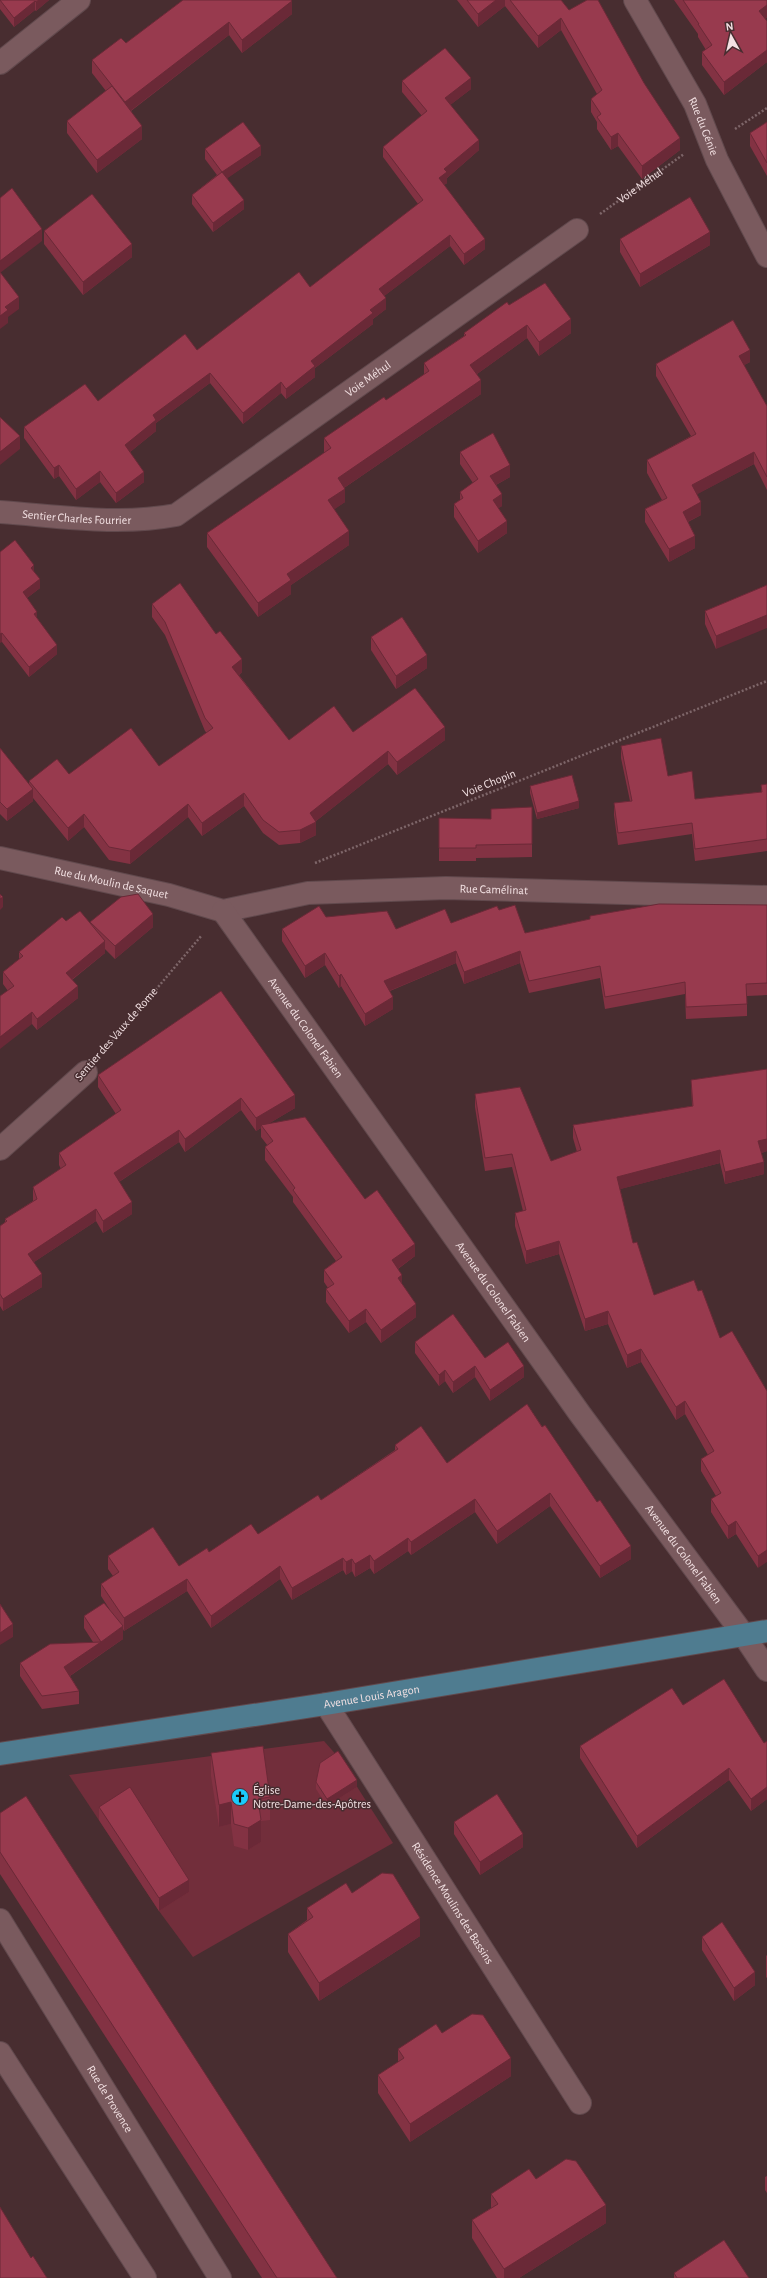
<svg xmlns="http://www.w3.org/2000/svg" width="767" height="2278" viewBox="0 0 767 2278" font-family="'Alegreya Sans',sans-serif">
<rect width="100%" height="100%" fill="#482d30"/>
<!-- green -->
<path fill="#722e3b" d="M324 1741 338 1757 393 1843 193 1957 159 1911 69 1775Z"/>
<g fill="none" stroke-linecap="round" stroke-linejoin="round">
<!-- minor casing -->
<g stroke="#61494d" stroke-width="24">
<g id="minor">
<path id="s2" d="M635 0 695 104 717 160 767 256"/>
<path d="M0 63 79 0"/>
<path id="s3" d="M0 512C58 516 118 526 176 515L577 230"/>
<path id="s4" d="M0 858 169 895 223 911 308 893 446 888 767 897"/>
<path id="s5" d="M223 911 580 1414 743 1634 767 1670"/>
<path d="M0 1149 86 1072"/>
<path id="s6" d="M326 1704 580 2103"/>
<path id="s7" d="M0 1920 220 2278"/>
<path d="M0 2053 145 2278"/>
</g>
</g>
<!-- major casing -->
<g stroke="#61494d" stroke-width="24">
<g id="major">
<path id="s8" d="M0 1754 326 1704 767 1631"/>
</g>
</g>
<!-- path -->
<g stroke="#7e6669" stroke-width="2.5" stroke-dasharray="2 2" stroke-linecap="butt">
<path d="M735 129 767 108"/>
<path id="s1" d="M600 214 684 154"/>
<path d="M315 863 767 681"/>
<path d="M104 1051 202 935"/>
</g>
<!-- minor -->
<use href="#minor" stroke="#7a5a5e" stroke-width="22"/>
<!-- major -->
<use href="#major" stroke="#4f7c90" stroke-width="22"/>
</g>
<!-- wall -->
<g fill="#833243">
<path d="M0 0H49L36 11 35 10 14 27 0 9Z"/>
<path d="M183 0 292 14 242 53 229 35 131 111 142 139 97 173 67 133V121L106 91 92 73V60L126 43Z"/>
<path d="M457 0H561L680 150 642 179 618 146 611 150 597 129V122L591 112V99L597 94 561 30 538 48 505 6 478 27Z"/>
<path d="M674 0H767V17L765 19 767 21V62L724 95 702 65V52L706 50 698 37V34Z"/>
<path d="M402 81 471 89 450 105 479 150 447 178V183L444 185 485 249 464 265 450 246 384 296 386 309 373 319V324L315 368V377L286 399 281 393 243 424 210 383 156 423V431L130 452 144 482 116 503 100 482 76 500 59 476 54 479 24 438V427L98 401 197 350 310 287 418 204 383 157V147L422 116 402 92Z"/>
<path d="M767 122V176L750 146V133Z"/>
<path d="M205 149 261 155 227 178 244 209 213 232 192 204V195L217 175 205 159Z"/>
<path d="M44 231 132 257 83 295 44 244Z"/>
<path d="M620 239 710 245 640 287 620 252Z"/>
<path d="M509 305 571 333 539 356 527 338 477 374 481 394 344 488 345 502 334 509 349 545 291 585V594L258 617 207 547V533L324 453V438L386 400 424 375V363L464 336V333Z"/>
<path d="M750 362 744 365 767 406V490L754 464 697 494 701 515 688 522 695 548 669 562 645 522V509L662 500 647 473V460L691 436 656 376V364Z"/>
<path d="M460 452 510 477 496 485 502 506 498 508 507 533 478 553 454 517V504L460 500V492L473 483 460 464Z"/>
<path d="M0 552 34 572 40 588 27 598 37 619 57 654 29 677 2 642Z"/>
<path d="M767 585 716 649 705 624V611Z"/>
<path d="M152 604 242 672 239 675 289 740 353 732 445 740 397 775 388 764 316 821V835L300 843 279 845 263 833 244 806 202 836 188 817 130 864 109 860 84 827 68 841 33 798V801L7 821 0 814V748L29 784V781L69 774 159 766 207 733 205 731 165 635 152 617Z"/>
<path d="M371 637 427 668 396 689 371 650Z"/>
<path d="M621 746 668 776 695 799 761 792V785L767 784V851L695 861 692 834 618 845 614 815V803L630 801 621 758Z"/>
<path d="M530 786 579 808 537 819 530 793Z"/>
<path d="M532 807V857L476 858V861H439V818L491 819Z"/>
<path d="M767 905V995L747 996V1016L686 1019 685 994 605 1009 600 978 529 993 520 963 464 984 456 963 390 991 393 1009 365 1026 341 986 339 988 325 965 305 978 282 941V929L326 917 396 929 451 923 499 910 525 933 590 919V916Z"/>
<path d="M66 921 90 924V922L153 927 115 959 105 949V953L72 980 78 998 37 1030 32 1024 3 984V972L19 959V952Z"/>
<path d="M221 991 295 1108 268 1124 365 1199 415 1256 398 1269 402 1284 416 1317 381 1343 366 1322 349 1333 326 1302V1289L328 1288 324 1282V1270L336 1261 293 1202V1197L265 1160V1147L268 1146 261 1137V1128L256 1131 241 1110 185 1152 179 1142 119 1182 132 1214 103 1233 96 1221 34 1262 42 1287 3 1311 0 1306V1226L5 1222V1219L33 1201V1187L61 1169 59 1165V1153L116 1114 98 1087V1075Z"/>
<path d="M767 1069V1151L761 1153 764 1174 725 1184 720 1163 620 1189 633 1243 654 1295 698 1291 720 1338 767 1391 758 1568 736 1534 728 1539 711 1512V1499L716 1496 701 1471V1459L708 1455 685 1414 676 1420 641 1362 627 1368 608 1324 585 1331 559 1254 526 1264 515 1226V1213L523 1211 512 1167 485 1171 475 1107V1094L551 1161 577 1152 573 1138V1125L692 1106 691 1080Z"/>
<path d="M415 1342 485 1358 524 1377 490 1401 475 1377 453 1393 445 1381 439 1386 415 1353Z"/>
<path d="M527 1404 631 1559 600 1578 550 1506 497 1544 475 1512 411 1555 408 1551 374 1574 370 1568 355 1577 352 1571 346 1575 343 1570 292 1600 280 1579 211 1628 187 1591 124 1631 123 1629V1639L70 1676 79 1691V1704L42 1709 20 1676V1663L93 1642 84 1628V1616L110 1610 101 1596V1584L113 1576 108 1569V1556L179 1566 209 1552 258 1534 321 1500 395 1450V1445L447 1463Z"/>
<path d="M683 1705 764 1743 767 1742V1799L751 1811 729 1780 637 1848 580 1758V1746Z"/>
<path d="M211 1753 270 1797V1820L261 1821V1842L248 1850 234 1846 231 1824 219 1827 211 1776Z"/>
<path d="M316 1782 357 1787 327 1806 316 1789Z"/>
<path d="M99 1807 189 1892 159 1911 99 1820Z"/>
<path d="M0 1813 337 2278H262L0 1874Z"/>
<path d="M454 1822 523 1847 480 1875 454 1834Z"/>
<path d="M352 1893 420 1936 319 2001 288 1952V1934L307 1920V1908Z"/>
<path d="M702 1937 755 1985 734 2001 702 1950Z"/>
<path d="M767 1955V1978L766 1977V1956Z"/>
<path d="M442 2033 511 2076 410 2142 378 2093V2075L398 2062V2049Z"/>
<path d="M767 2176V2193L765 2190V2177Z"/>
<path d="M536 2179 606 2223 519 2278H497L472 2238V2220L491 2208V2194Z"/>
<path d="M674 2273 749 2278H674Z"/>
</g>
<!-- shaded-wall -->
<g fill="#6a2937">
<path d="M39 0H49L36 11V2Z"/>
<path d="M496 0H505V6L478 27V14Z"/>
<path d="M35 1V10L14 27V18Z"/>
<path d="M292 1V14L242 53V40Z"/>
<path d="M767 5V17L759 23V11Z"/>
<path d="M561 18V30L538 48V36Z"/>
<path d="M229 22V35L125 115V102Z"/>
<path d="M767 50V62L724 95V82Z"/>
<path d="M471 78V89L445 109V98Z"/>
<path d="M142 126V139L97 173V160Z"/>
<path d="M618 133V146L611 150V137Z"/>
<path d="M680 138V150L642 179V166Z"/>
<path d="M479 140V150L447 178V183L439 189V178L444 169Z"/>
<path d="M261 146V155L222 182V172Z"/>
<path d="M244 200V209L213 232V223Z"/>
<path d="M42 229V241L0 273V261Z"/>
<path d="M710 232V245L640 287V274Z"/>
<path d="M450 235V246L379 300V289Z"/>
<path d="M485 239V249L464 265V254Z"/>
<path d="M132 244V257L83 295V282Z"/>
<path d="M19 297V309L8 317V323L0 329V316L5 307Z"/>
<path d="M386 298V309L373 319V324L315 368V377L286 399V389L311 361 370 310Z"/>
<path d="M571 319V333L539 356V342Z"/>
<path d="M527 325V338L470 379V365Z"/>
<path d="M750 350V362L739 368V356Z"/>
<path d="M210 373V383L156 423V431L125 456V445L153 415Z"/>
<path d="M481 380V394L338 492V478Z"/>
<path d="M281 382V393L243 424V413Z"/>
<path d="M20 436V449L0 465V452Z"/>
<path d="M754 452V464L692 497V485Z"/>
<path d="M59 465V476L54 479V468Z"/>
<path d="M510 465V477L490 488V476Z"/>
<path d="M100 471V482L76 500V489Z"/>
<path d="M144 472V482L116 503V493Z"/>
<path d="M345 489V502L328 514V500Z"/>
<path d="M502 494V506L493 512V500Z"/>
<path d="M701 502V515L683 524V512Z"/>
<path d="M507 521V533L478 553V541Z"/>
<path d="M349 531V545L291 585V594L258 617V603L287 574Z"/>
<path d="M695 536V548L669 562V549Z"/>
<path d="M34 565V574L31 568Z"/>
<path d="M40 579V588L23 601V592Z"/>
<path d="M37 612V621L34 614Z"/>
<path d="M767 615V628L716 649V636Z"/>
<path d="M2 633V642L0 643V634Z"/>
<path d="M57 645V654L29 677V667Z"/>
<path d="M427 655V668L396 689V676Z"/>
<path d="M242 659V672L232 680V667Z"/>
<path d="M445 727V740L397 775V762Z"/>
<path d="M388 751V764L311 825 316 822V835L300 843V830L310 813Z"/>
<path d="M33 789V801L7 821V809Z"/>
<path d="M244 793V806L202 836V823Z"/>
<path d="M579 801V808L537 819V813Z"/>
<path d="M188 804V817L130 864V851Z"/>
<path d="M84 814V827L68 841V828Z"/>
<path d="M3 897V907L0 910V899Z"/>
<path d="M153 914V927L115 959V946Z"/>
<path d="M105 941V953L66 984V973Z"/>
<path d="M456 951V963L384 993V981Z"/>
<path d="M520 951V963L464 984V972Z"/>
<path d="M325 953V965L305 978V966Z"/>
<path d="M341 974V986L339 988V976Z"/>
<path d="M78 986V998L37 1030V1019Z"/>
<path d="M393 997V1009L365 1026V1014Z"/>
<path d="M32 1012V1024L0 1049V1037Z"/>
<path d="M295 1095V1108L263 1127 261 1125V1128L256 1131V1118Z"/>
<path d="M241 1098V1110L185 1152V1139Z"/>
<path d="M179 1130V1142L114 1185V1173Z"/>
<path d="M767 1139V1151L758 1154V1141Z"/>
<path d="M720 1150V1163L617 1190V1177Z"/>
<path d="M764 1162V1174L725 1184V1172Z"/>
<path d="M132 1202V1214L103 1233V1221Z"/>
<path d="M96 1209V1221L28 1266V1254Z"/>
<path d="M559 1241V1254L526 1264V1251Z"/>
<path d="M415 1244V1256L392 1273V1260Z"/>
<path d="M42 1274V1287L3 1311V1299Z"/>
<path d="M402 1275V1288L398 1278Z"/>
<path d="M416 1304V1317L381 1343V1330Z"/>
<path d="M366 1309V1322L349 1333V1321Z"/>
<path d="M608 1311V1324L585 1331V1319Z"/>
<path d="M641 1349V1362L627 1368V1355Z"/>
<path d="M475 1366V1377L453 1393V1382Z"/>
<path d="M524 1366V1377L490 1401V1390Z"/>
<path d="M445 1370V1381L439 1386V1375Z"/>
<path d="M685 1401V1414L676 1420V1407Z"/>
<path d="M550 1493V1506L497 1544V1531Z"/>
<path d="M475 1499V1512L411 1555V1542Z"/>
<path d="M736 1521V1534L728 1539V1526Z"/>
<path d="M408 1538V1551L374 1574V1561Z"/>
<path d="M631 1546V1559L600 1578V1566Z"/>
<path d="M767 1550V1562L758 1568V1556Z"/>
<path d="M370 1555V1568L355 1577V1564Z"/>
<path d="M343 1558V1570L292 1600V1588Z"/>
<path d="M352 1559V1571L346 1575V1562Z"/>
<path d="M280 1566V1579L211 1628V1616Z"/>
<path d="M187 1579V1591L124 1631V1618Z"/>
<path d="M13 1624V1637L0 1645V1633Z"/>
<path d="M123 1626V1639L101 1654V1642Z"/>
<path d="M101 1642V1654L64 1680V1667Z"/>
<path d="M729 1768V1780L637 1848V1836Z"/>
<path d="M357 1780V1787L327 1806V1799Z"/>
<path d="M767 1787V1799L751 1811V1799Z"/>
<path d="M231 1802V1824L219 1827V1805Z"/>
<path d="M261 1820V1842L248 1850V1828Z"/>
<path d="M523 1834V1847L480 1875V1862Z"/>
<path d="M189 1880V1892L159 1911V1898Z"/>
<path d="M420 1918V1936L319 2001V1983Z"/>
<path d="M755 1972V1985L734 2001V1988Z"/>
<path d="M511 2058V2076L410 2142V2124Z"/>
<path d="M606 2205V2223L519 2278H504V2269Z"/>
</g>
<!-- building -->
<g fill="#983a4e" stroke="#6a2937">
<path d="M0 0H39L36 2 35 1 14 18Z"/>
<path d="M183 0H291L292 1 242 40 229 22 125 102 92 60 121 38 126 43Z"/>
<path d="M467 0H496L478 14Z"/>
<path d="M510 0H561L569 10 587 0H598L644 83 680 138 642 166 618 133 611 137 597 117 601 114 591 99 602 90 561 18 538 36Z"/>
<path d="M683 0H767V5L759 11 767 21V50L724 82 702 52 712 45 698 24H699Z"/>
<path d="M445 48 471 78 445 98 479 140 444 169 447 172 439 178 485 239 464 254 450 235 379 289 386 298 370 310 373 313 311 361 315 366 286 389 281 382 243 413 210 373 153 415 156 420 125 445 144 472 116 493 100 471 76 489 59 465 54 468 24 427 85 384 98 401 185 334 197 350 299 272 310 287 423 200 383 147 427 111 402 81Z"/>
<path d="M112 86 142 126 97 160 67 121Z"/>
<path d="M243 122 261 146 222 172 244 200 213 223 192 195 222 172 205 149Z"/>
<path d="M767 122V163L750 133Z"/>
<path d="M12 188 42 229 0 261V198Z"/>
<path d="M92 194 132 244 83 282 44 231Z"/>
<path d="M690 197 710 232 640 274 620 239Z"/>
<path d="M0 272 19 297 5 307 8 310 0 316Z"/>
<path d="M545 283 571 319 539 342 527 325 470 365 481 380 338 478 345 489 328 500 349 531 287 574 291 580 258 603 207 533 331 448 324 438 384 397 386 400 429 371 424 363 466 335 464 333 507 302 509 305Z"/>
<path d="M733 320 750 350 739 356 767 406V477L754 452 692 485 701 502 683 512 695 536 669 549 645 509 667 498 647 460 696 434 656 364Z"/>
<path d="M0 417 20 436 0 452Z"/>
<path d="M493 433 510 465 490 476 502 494 493 500 507 521 478 541 454 504 463 498 460 492 478 479 460 452Z"/>
<path d="M15 540 34 565 31 568 40 579 23 592 37 612 34 614 57 645 29 667 2 633 0 634V552Z"/>
<path d="M180 583 216 634 220 631 242 659 232 667 289 740 334 706 353 732 415 688 445 727 397 762 388 751 310 813 316 822 300 830 279 832 263 820 244 793 202 823 188 804 130 851 109 847 84 814 68 828 29 781 57 759 69 774 131 728 159 766 213 728 205 718 165 622 152 604Z"/>
<path d="M767 585V615L716 636 705 611Z"/>
<path d="M402 617 427 655 396 676 371 637Z"/>
<path d="M661 738 668 776 692 771 695 799 762 792 761 785 767 784V839L695 849 692 823 618 833 614 803 632 801 621 746Z"/>
<path d="M0 748 33 789 7 809 0 802Z"/>
<path d="M572 775 579 801 537 813 530 786Z"/>
<path d="M532 807V844L476 845V848H439V818L491 819V809Z"/>
<path d="M0 894 3 897 0 899Z"/>
<path d="M138 894 153 914 115 946 90 922 121 897Z"/>
<path d="M659 904 767 905V983L746 984 747 1004 686 1007 685 982 605 997 600 966 529 981 520 951 464 972 456 951 384 981 393 997 365 1014 341 974 339 976 325 953 305 966 282 929 319 906 326 917 387 911 396 929 445 909 451 923 497 906 499 910 515 905 525 933 590 919V916Z"/>
<path d="M80 911 105 941 66 973 78 986 37 1019 32 1012 0 1037V996L14 986 3 972 23 956 19 952 62 917 66 921Z"/>
<path d="M221 991 295 1095 256 1118 241 1098 185 1139 179 1130 114 1173 132 1202 103 1221 96 1209 28 1254 42 1274 3 1299 0 1294V1226L7 1221 5 1219 37 1199 33 1187 66 1165 59 1153 121 1110 98 1075Z"/>
<path d="M767 1069V1139L758 1141 764 1162 725 1172 720 1150 617 1177 633 1243 637 1242 654 1295 694 1280 698 1291 702 1290 720 1338 732 1331 767 1391V1550L758 1556 736 1521 728 1526 711 1499 721 1493 701 1459 714 1451 685 1401 676 1407 641 1349 627 1355 608 1311 585 1319 559 1241 526 1251 515 1213 526 1210 512 1154 485 1158 475 1094 520 1087 551 1161 581 1150 573 1125 693 1106 691 1080Z"/>
<path d="M305 1117 365 1199 377 1190 415 1244 392 1260 402 1275 398 1278 416 1304 381 1330 366 1309 349 1321 326 1289 334 1284 324 1270 342 1257 293 1190 295 1188 265 1147 273 1141 261 1125Z"/>
<path d="M453 1314 485 1358 508 1342 524 1366 490 1390 475 1366 453 1382 445 1370 439 1375 415 1342Z"/>
<path d="M527 1404 542 1427 545 1425 597 1502 600 1500 631 1546 600 1566 550 1493 497 1531 475 1499 411 1542 408 1538 374 1561 370 1555 355 1564 352 1559 346 1562 343 1558 292 1588 280 1566 211 1616 187 1579 124 1618 101 1584 119 1572 108 1556 153 1527 179 1566 207 1548 209 1552 251 1524 258 1534 318 1495 321 1500 398 1449 395 1445 421 1426 447 1463Z"/>
<path d="M104 1603 123 1626 101 1642 84 1616Z"/>
<path d="M0 1604 13 1624 0 1633Z"/>
<path d="M101 1642 64 1667 79 1691 42 1696 20 1663 50 1644Z"/>
<path d="M724 1679 764 1743 767 1741V1787L751 1799 729 1768 637 1836 580 1746 672 1688 683 1705Z"/>
<path d="M263 1746 270 1797 258 1799 261 1820 248 1828 234 1824 231 1802 219 1805 211 1753Z"/>
<path d="M338 1751 357 1780 327 1799 316 1782 320 1763Z"/>
<path d="M130 1787 189 1880 159 1898 99 1807Z"/>
<path d="M497 1794 523 1834 480 1862 454 1822Z"/>
<path d="M26 1796 337 2278H277L0 1852V1813Z"/>
<path d="M382 1873 393 1874 420 1918 319 1983 288 1934 313 1917 307 1908 346 1883 352 1893Z"/>
<path d="M722 1922 755 1972 734 1988 702 1937Z"/>
<path d="M472 2014 483 2015 511 2058 410 2124 378 2075 404 2058 398 2049 436 2024 442 2033Z"/>
<path d="M566 2159 576 2161 606 2205 504 2269 472 2220 498 2204 491 2194 529 2169 536 2179Z"/>
<path d="M0 2207 31 2258 33 2256 47 2278H0Z"/>
<path d="M724 2240 749 2278H677L674 2273Z"/>
</g>
<!-- icons -->
<defs>
<g id="church-disc" transform="scale(0.9)"><circle r="9.5" fill="#1bcafc" stroke="#482d30"/><path d="M-1.2-6h2.4v3.5h3.3v2.4h-3.3V6h-2.4V-.1h-3.3v-2.4h3.3Z" fill="#111"/></g>
</defs>
<g fill-rule="evenodd">
<use href="#church-disc" x="240" y="1797"/>
</g>
<g text-anchor="middle" dominant-baseline="central" stroke-width="3" stroke-linejoin="round" paint-order="stroke">
<!-- street labels -->
<g font-size="12" fill="#f3e1e3" stroke="#482d30">
<text stroke="none"><textPath href="#s2" startOffset="144">Rue du Génie</textPath></text>
<text stroke="none"><textPath href="#s1" startOffset="49">Voie Méhul</textPath></text>
<text stroke="none"><textPath href="#s3" startOffset="412">Voie Méhul</textPath></text>
<text stroke="none"><textPath href="#s3" startOffset="77">Sentier Charles Fourrier</textPath></text>
<text transform="translate(489 783) rotate(-22)">Voie Chopin</text>
<text stroke="none"><textPath href="#s4" startOffset="114">Rue du Moulin de Saquet</textPath></text>
<text stroke="none"><textPath href="#s4" startOffset="502">Rue Camélinat</textPath></text>
<text stroke="none"><textPath href="#s5" startOffset="143">Avenue du Colonel Fabien</textPath></text>
<text transform="translate(116 1034) rotate(-49)">Sentier des Vaux de Rome</text>
<text stroke="none"><textPath href="#s5" startOffset="467">Avenue du Colonel Fabien</textPath></text>
<text stroke="none"><textPath href="#s5" startOffset="791">Avenue du Colonel Fabien</textPath></text>
<text stroke="none"><textPath href="#s8" startOffset="376">Avenue Louis Aragon</textPath></text>
<text stroke="none"><textPath href="#s6" startOffset="236">Résidence Moulins des Bassins</textPath></text>
<text stroke="none"><textPath href="#s7" startOffset="210">Rue de Provence</textPath></text>
</g>
<!-- poi labels -->
<g font-size="12" fill="#f3e1e3" stroke="#482d30" text-anchor="start">
<text x="253" y="1790">Église<tspan x="253" dy="14">Notre-Dame-des-Apôtres</tspan></text>
</g>
</g>
<!-- north arrow -->
<g transform="translate(731 36) rotate(352)" stroke="#482d30" stroke-width="3" paint-order="stroke">
<path d="M0-3L7 15L0 10L-7 15Z" fill="#f3e1e3"/>
<text y="-6" font-size="11" font-weight="bold" text-anchor="middle" fill="#f3e1e3">N</text>
</g>
</svg>
